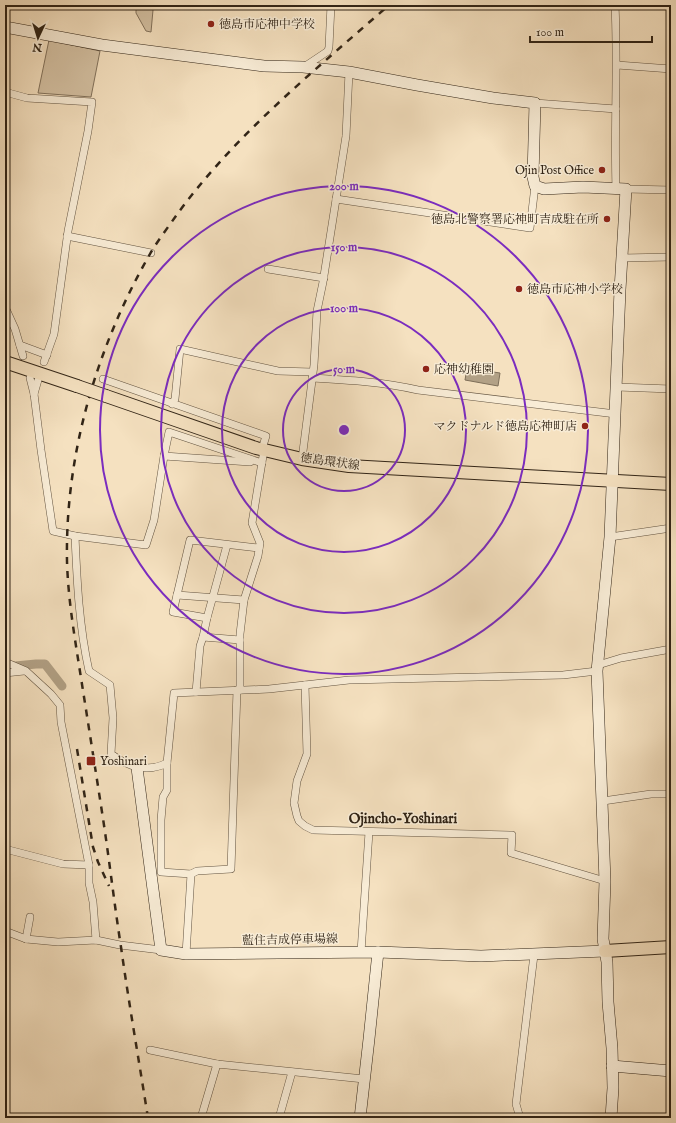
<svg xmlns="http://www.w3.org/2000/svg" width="676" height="1123" viewBox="0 0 676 1123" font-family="'IM FELL English','Noto Serif JP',serif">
<rect width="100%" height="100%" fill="#f5e1c0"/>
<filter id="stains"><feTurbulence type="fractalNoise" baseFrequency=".005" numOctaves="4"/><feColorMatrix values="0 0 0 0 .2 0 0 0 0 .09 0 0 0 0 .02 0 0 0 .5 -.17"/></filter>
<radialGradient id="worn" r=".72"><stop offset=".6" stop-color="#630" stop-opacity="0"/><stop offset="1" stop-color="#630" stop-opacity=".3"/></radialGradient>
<!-- green -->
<g fill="#d4c1a3" stroke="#82725c">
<path d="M136 5H153V10L151 32 146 31 136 13Z"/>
<path d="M49 40 100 51 91 97 38 93Z"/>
</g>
<!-- water -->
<path fill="#b2a186" stroke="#7e6f59" d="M467 368 500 373 498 386 465 380Z"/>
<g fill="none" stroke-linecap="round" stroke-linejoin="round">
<!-- canal -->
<path stroke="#b2a186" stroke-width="9" d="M5 667 36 664H45L62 686"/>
<!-- street casing -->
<g stroke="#625340" stroke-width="8">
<g id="street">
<path d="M615 5C618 66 614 127 616 188"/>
<path d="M617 65 671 69"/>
<path d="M304 67 328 51 329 47 331 5"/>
<path d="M5 92 27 98 92 102 88 131 68 231 54 334 44 362"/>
<path d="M535 103 616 109"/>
<path d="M626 189 671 190"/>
<path d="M336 199 530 228 535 186"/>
<path d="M67 236 151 253"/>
<path d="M622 258 671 257"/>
<path d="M268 269 324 278"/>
<path d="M5 307 15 329 23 356"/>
<path d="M20 345 47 355"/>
<path d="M30 378 34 394 41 450 53 531 75 536 146 545 154 520 164 456 169 432 262 463"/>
<path d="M312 378C348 380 383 382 418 390L616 414"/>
<path d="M103 379 266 436 262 449"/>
<path d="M617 387 671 389"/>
<path d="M34 394 38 380"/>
<path d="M172 404 175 399 180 349 278 371 312 372"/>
<path d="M164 456 250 462"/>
<path d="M302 459 314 365 317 311 323 282 346 136 349 72"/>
<path d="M75 536C77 581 79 626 89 671L110 685 113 718 111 754C128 767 147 773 167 763L174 693 269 689 349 680 563 675 597 671"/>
<path d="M610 537 671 528"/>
<path d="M177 595 244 600"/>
<path d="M207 618 227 545"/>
<path d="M240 640 203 637 207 618 173 612 190 540 259 548"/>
<path d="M5 662 26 671 51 694 60 705 61 722 89 865V883L93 902 96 940"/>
<path d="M598 665 621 658 671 649"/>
<path d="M5 673 24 671"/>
<path d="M305 685 307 754 297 781 294 803 297 816 299 821 305 826 313 830 512 835 511 853 605 881"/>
<path d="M240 690V634L244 600 258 556 260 543 252 523 264 450"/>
<path d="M196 692 200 646 203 637"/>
<path d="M167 763V790L163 797 161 820V872L191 874 197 871 231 869 237 690"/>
<path d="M603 801 651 794H671"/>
<path d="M5 849 63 864 89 865"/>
<path d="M5 931 26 939 58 942 96 940 120 945 161 950"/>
<path d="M26 939 30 917"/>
<path d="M361 952 369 832"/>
<path d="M186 954 191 874"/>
<path d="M150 1050 217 1064"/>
<path d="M201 1118 217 1064 364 1079"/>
<path d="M279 1118 292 1072"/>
<path d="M520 1118 516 1104 534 955"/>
</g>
</g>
<!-- secondary casing -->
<g stroke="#312416" stroke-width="12">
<g id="secondary">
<path d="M5 27 102 45 264 66 303 67 349 72 417 85 493 98 535 103 533 177 535 186 544 189 583 187 626 189 620 290 610 537 597 671 605 881 603 939 607 962 608 1002 612 1048 613 1088 611 1118"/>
<path d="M137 768 161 950 186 954 378 952 481 956 605 951"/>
<path d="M612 1066 671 1071"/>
<path d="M360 1118 369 1039 378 952"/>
</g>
</g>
<!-- primary casing -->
<g stroke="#312416" stroke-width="14">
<g id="primary">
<path d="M5 362 77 386"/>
<path d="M106 396 256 448 302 459 349 466 671 484"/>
<path d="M605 951 671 947"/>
</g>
</g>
<!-- street -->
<use href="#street" stroke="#f8ecd6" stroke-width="7"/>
<!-- secondary -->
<use href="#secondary" stroke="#f8ecd6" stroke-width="11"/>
<!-- primary -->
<use href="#primary" stroke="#f5e1c0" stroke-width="12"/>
<!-- rail -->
<g stroke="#312416" stroke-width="2.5" stroke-dasharray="7 7" stroke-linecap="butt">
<path d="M77 749 93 847 98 862 109 886"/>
<path d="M148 1118C139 1061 129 1004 121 947 114 902 109 857 102 812 95 767 88 722 81 678 75 639 68 600 67 561 65 454 97 346 150 254 158 240 169 226 178 213 237 133 314 71 389 5"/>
</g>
<!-- primary-bridge casing -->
<g stroke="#312416" stroke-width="14" stroke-linecap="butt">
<path id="primary-bridge" d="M77 386 106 396"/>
</g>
<!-- primary-bridge -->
<use href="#primary-bridge" stroke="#f5e1c0" stroke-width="12"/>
</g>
<!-- distance rings -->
<g fill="none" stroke="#7b2cbf" stroke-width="2">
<circle cx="344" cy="430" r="61"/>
<circle cx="344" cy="430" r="122"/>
<circle cx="344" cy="430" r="183"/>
<circle cx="344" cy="430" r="244"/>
</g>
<!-- markers -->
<g fill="#8f2418" stroke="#f8ecd6" stroke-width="1.5">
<circle cx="211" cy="24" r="4"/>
<circle cx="602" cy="170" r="4"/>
<circle cx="607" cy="219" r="4"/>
<circle cx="519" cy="289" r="4"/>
<circle cx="426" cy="369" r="4"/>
<circle cx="585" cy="426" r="4"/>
<rect x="86" y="756" width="10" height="10" rx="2"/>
</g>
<g text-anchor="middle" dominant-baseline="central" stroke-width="3" stroke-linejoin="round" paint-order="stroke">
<!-- poi labels -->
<g font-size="12" fill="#312416" stroke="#f8ecd6" text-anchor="start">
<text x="219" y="24">徳島市応神中学校</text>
<text x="594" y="170" text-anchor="end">Ojin Post Office</text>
<text x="599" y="219" text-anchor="end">徳島北警察署応神町吉成駐在所</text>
<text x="527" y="289">徳島市応神小学校</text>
<text x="434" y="369">応神幼稚園</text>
<text x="577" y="426" text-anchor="end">マクドナルド徳島応神町店</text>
<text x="100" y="761">Yoshinari</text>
</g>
<!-- street labels -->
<g font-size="12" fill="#312416" stroke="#f8ecd6">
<text transform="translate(330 462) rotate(8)">徳島環状線</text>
<text transform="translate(290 940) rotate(-1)">藍住吉成停車場線</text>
</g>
<!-- quarter labels -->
<g font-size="14" font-weight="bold" fill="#312416" stroke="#f8ecd6">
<text x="403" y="819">Ojincho-Yoshinari</text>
</g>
</g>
<circle cx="344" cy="430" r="6" fill="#7b2cbf" stroke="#f8ecd6" stroke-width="2"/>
<g font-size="12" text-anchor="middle" font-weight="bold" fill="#7b2cbf" stroke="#f8ecd6" stroke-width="3" stroke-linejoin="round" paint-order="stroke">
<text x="344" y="190">200 m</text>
<text x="344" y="251">150 m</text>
<text x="344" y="312">100 m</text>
<text x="344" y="373">50 m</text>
</g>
<!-- margin -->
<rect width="676" height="1123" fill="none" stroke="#f5e1c0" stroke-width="20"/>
<rect x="6" y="6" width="664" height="1111" fill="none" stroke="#312416" stroke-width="2"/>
<rect x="10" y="10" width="656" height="1103" fill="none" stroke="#312416"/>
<!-- north arrow -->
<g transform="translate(38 38) rotate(184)" stroke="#f8ecd6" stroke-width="3" paint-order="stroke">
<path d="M0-3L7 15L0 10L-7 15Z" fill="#312416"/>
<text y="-6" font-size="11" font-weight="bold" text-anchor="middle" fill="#312416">N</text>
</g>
<!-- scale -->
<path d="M530 36v6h122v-6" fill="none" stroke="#312416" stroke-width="2"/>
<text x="536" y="36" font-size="12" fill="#312416" stroke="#f8ecd6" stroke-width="3" paint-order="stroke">100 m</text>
<rect width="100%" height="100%" filter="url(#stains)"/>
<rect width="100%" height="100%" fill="url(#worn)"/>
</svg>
